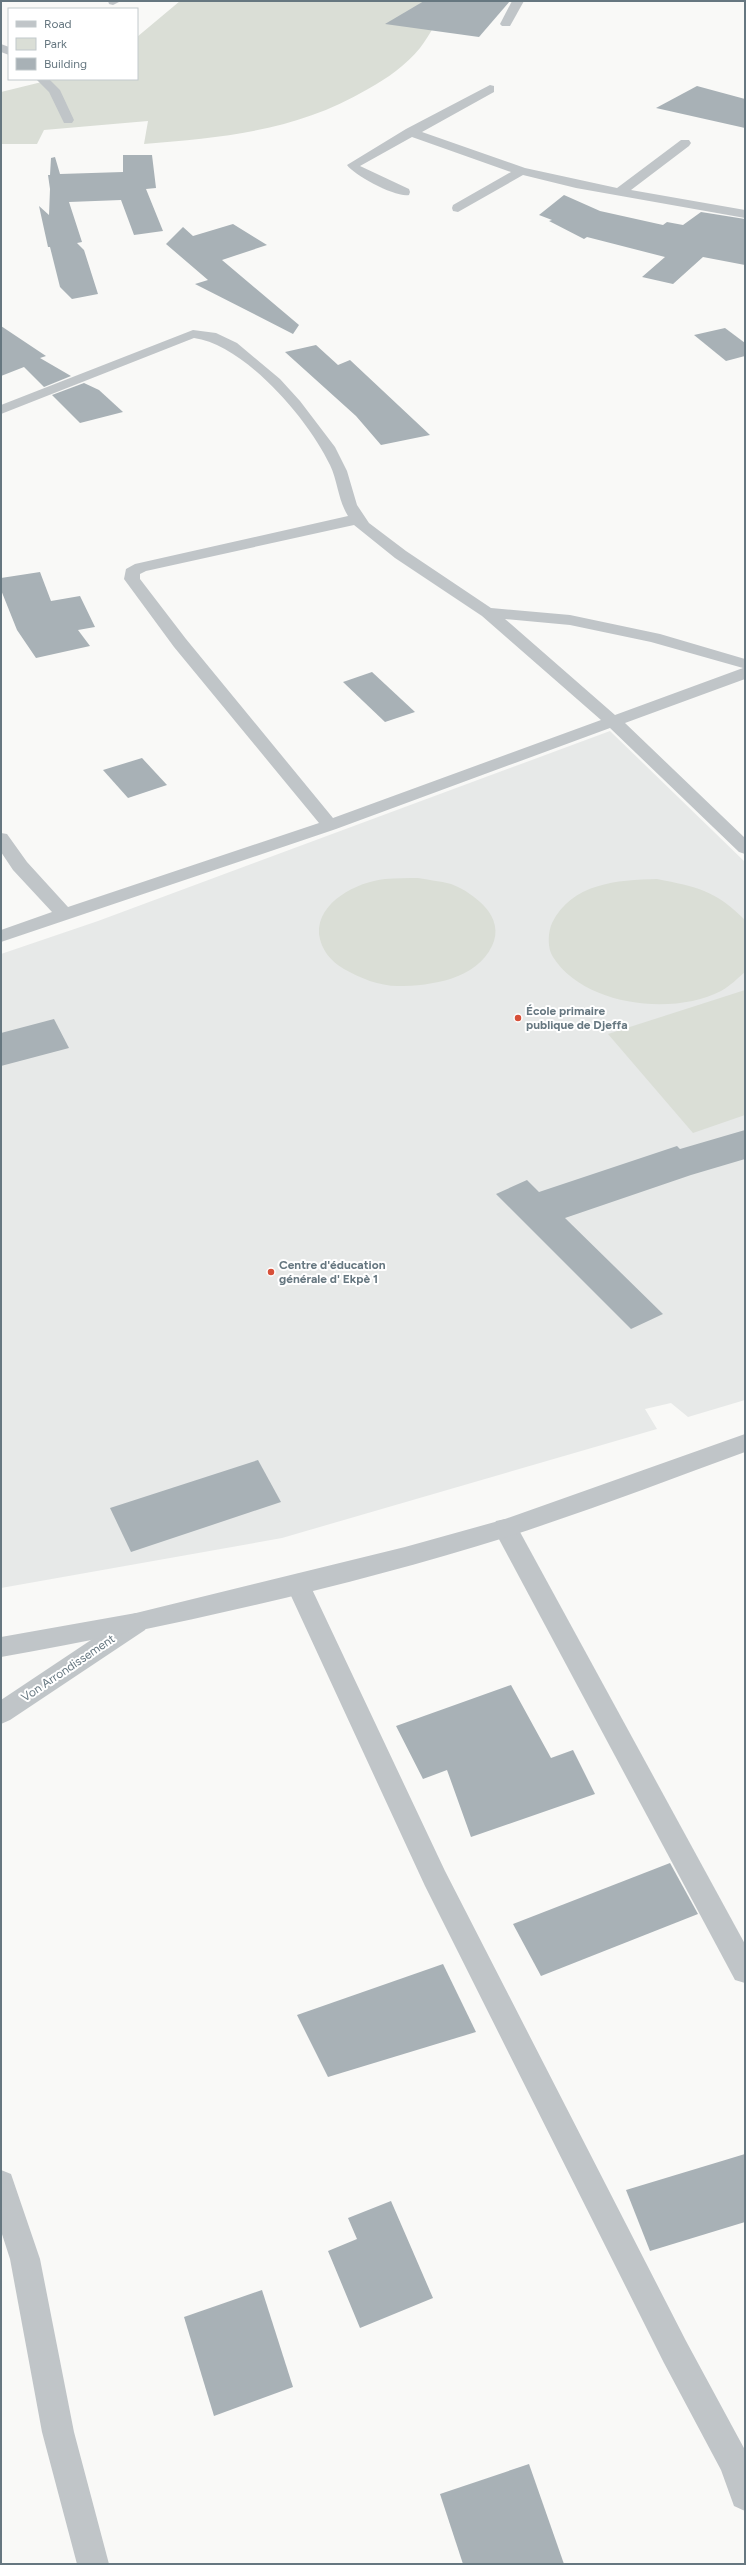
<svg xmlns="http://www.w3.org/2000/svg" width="746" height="2565" viewBox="0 0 746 2565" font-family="Figtree,sans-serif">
<rect width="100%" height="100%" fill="#f9f9f7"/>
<!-- built -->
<path fill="#e7e9e8" d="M610 731 745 862V1400L688 1417 671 1403 645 1409 657 1429 282 1538 1 1588V954L98 921Z"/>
<!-- green -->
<g fill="#daded6">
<path d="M180 1H448C439 16 431 34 420 48 406 65 388 78 368 89 297 131 225 137 144 144L148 121 44 130 37 144H1V92L54 79H137V37Z"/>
<path d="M418 878C428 880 440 881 451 884 464 889 476 897 485 907 495 918 499 932 492 946 476 979 432 986 398 986 379 986 360 978 344 969 330 961 321 949 319 934 317 902 357 882 385 879 396 878 407 878 418 878Z"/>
<path d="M657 879C697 887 715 890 745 920V972C738 978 730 986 721 991 673 1016 584 1006 553 957 547 948 548 932 552 923 572 883 617 880 657 879Z"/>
<path d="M745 990V1115L693 1133 608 1034Z"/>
</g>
<!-- building -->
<g fill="#a8b1b6">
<path d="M424 1H510L479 37 385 24Z"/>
<path d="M697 86 745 99V128L656 108Z"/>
<path d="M123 155H152L156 188 146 189 163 231 134 235 121 200 69 202 82 242 77 243 84 250 98 294 72 299 60 287 50 247H48L39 206 49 215 50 189 48 175H50L51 158 55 157 60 174 123 172Z"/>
<path d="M564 195 600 211 663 225 667 222 683 225 701 212 745 219V265L703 257 673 284 642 277 665 257 587 237 584 239 549 221 552 220 539 215Z"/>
<path d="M233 224 267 245 222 260 299 325 293 334 195 284 208 280 166 244 183 227 193 236Z"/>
<path d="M1 326 46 356 40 358 71 376 44 387 24 367 1 376Z"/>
<path d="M725 328 745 343V356L726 361 694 335Z"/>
<path d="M316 345 338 365 350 360 430 435 381 445 356 416 285 352Z"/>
<path d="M84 383 99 390 123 412 80 423 52 395Z"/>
<path d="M40 572 51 601 80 596 95 627 78 630 90 646 36 658 17 630 1 590V578Z"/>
<path d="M372 672 415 712 385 722 343 682Z"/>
<path d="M142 758 167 785 128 798 103 770Z"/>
<path d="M54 1019 69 1048 1 1066V1033Z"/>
<path d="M745 1130V1159L691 1175 565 1218 663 1314 631 1329 496 1194 527 1180 539 1192 677 1146 680 1149Z"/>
<path d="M258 1460 281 1502 131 1552 110 1508Z"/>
<path d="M511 1685 551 1758 573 1750 595 1794 471 1837 447 1770 423 1779 396 1726Z"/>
<path d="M670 1863 698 1914 541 1976 513 1924Z"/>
<path d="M443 1964 476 2032 328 2077 297 2015Z"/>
<path d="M745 2154V2222L650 2251 626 2190Z"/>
<path d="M391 2201 433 2298 360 2328 328 2251 357 2239 348 2218Z"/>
<path d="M262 2290 293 2387 214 2416 184 2317Z"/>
<path d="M529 2464 564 2564H463L440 2494Z"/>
</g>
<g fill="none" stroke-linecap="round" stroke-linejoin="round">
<!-- minor -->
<g fill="#c0c5c8" fill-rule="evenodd">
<path d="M108 1H121L113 5 109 4Z"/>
<path d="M512 1H524L510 26H502L500 24Z"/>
<path d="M1 44 9 47V55L1 52Z"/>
<path d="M36 79H49L60 90 74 120 72 123H64L49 92Z"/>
<path d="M490 85 494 86V92L422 132 525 168 617 188 681 140H689L691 143 689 146 631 190 745 210V218L576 188 523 175 458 212 453 211 452 208 453 205 511 172 412 137 360 166 409 189 410 192 409 195C396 198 354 175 347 165L406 129Z"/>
<path d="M193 330 216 333 237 343 280 379 300 401 335 447 347 471 357 505 369 523 406 551 491 608 570 615 660 634 745 659V679L625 723 745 838V854L739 852 610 728 336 829 1 942V930L52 912 13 870 1 852V833L7 834 27 862 68 907 319 823 174 647 124 579 126 569 135 564 348 516C338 500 338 482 330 465 309 420 245 345 194 338L1 414V405ZM354 525 395 558 482 616 601 720 333 818 186 639 140 579V574L146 571ZM505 619 570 625 651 642 743 668 615 715Z"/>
<path d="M505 1519 514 1521 745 1944V1983L735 1980 493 1528 496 1521Z"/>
<path d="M298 1575 307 1578 310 1585 445 1871 686 2341 745 2450V2511L734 2506 721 2470 664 2363 425 1886 286 1585 289 1578Z"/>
<path d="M136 1613 145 1616 148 1623 145 1630 10 1720 1 1724V1700L127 1616Z"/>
<path d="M1 2170 11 2174 40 2259 74 2432 109 2564H77L42 2432 10 2259 1 2231Z"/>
</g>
<!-- tertiary -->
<path fill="#c0c5c8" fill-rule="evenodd" d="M745 1434V1452C666 1481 587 1511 507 1537 343 1588 170 1627 1 1657V1637L136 1613 405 1547 502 1520Z"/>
</g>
<!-- markers -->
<g fill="#d75039" stroke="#fff" stroke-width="1.5">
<circle cx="518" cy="1018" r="4"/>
<circle cx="271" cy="1272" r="4"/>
</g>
<g text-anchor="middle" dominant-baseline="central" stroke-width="4" stroke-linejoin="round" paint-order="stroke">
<!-- poi labels -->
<g font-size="12" font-weight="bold" fill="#667780" stroke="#fff" text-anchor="start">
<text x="526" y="1011">École primaire<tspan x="526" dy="14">publique de Djeffa</tspan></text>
<text x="279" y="1265">Centre d'éducation<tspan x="279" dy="14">générale d' Ekpè 1</tspan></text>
</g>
<!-- street labels -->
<g font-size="12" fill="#667780" stroke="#fff">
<text transform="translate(68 1668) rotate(-34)">Von Arrondissement</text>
</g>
</g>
<!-- border -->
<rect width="746" height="2565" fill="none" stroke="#667780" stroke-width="4"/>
<!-- legend -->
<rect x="8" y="8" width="130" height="72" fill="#ffffff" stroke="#c2c9cc"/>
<rect x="16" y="21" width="20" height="6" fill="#c0c5c8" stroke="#c2c9cc"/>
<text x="44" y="28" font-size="12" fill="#667780">Road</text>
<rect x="16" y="38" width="20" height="12" fill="#daded6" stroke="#c2c9cc"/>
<text x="44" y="48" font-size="12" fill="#667780">Park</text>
<rect x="16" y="58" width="20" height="12" fill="#a8b1b6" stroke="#c2c9cc"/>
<text x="44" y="68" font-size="12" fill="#667780">Building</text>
</svg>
